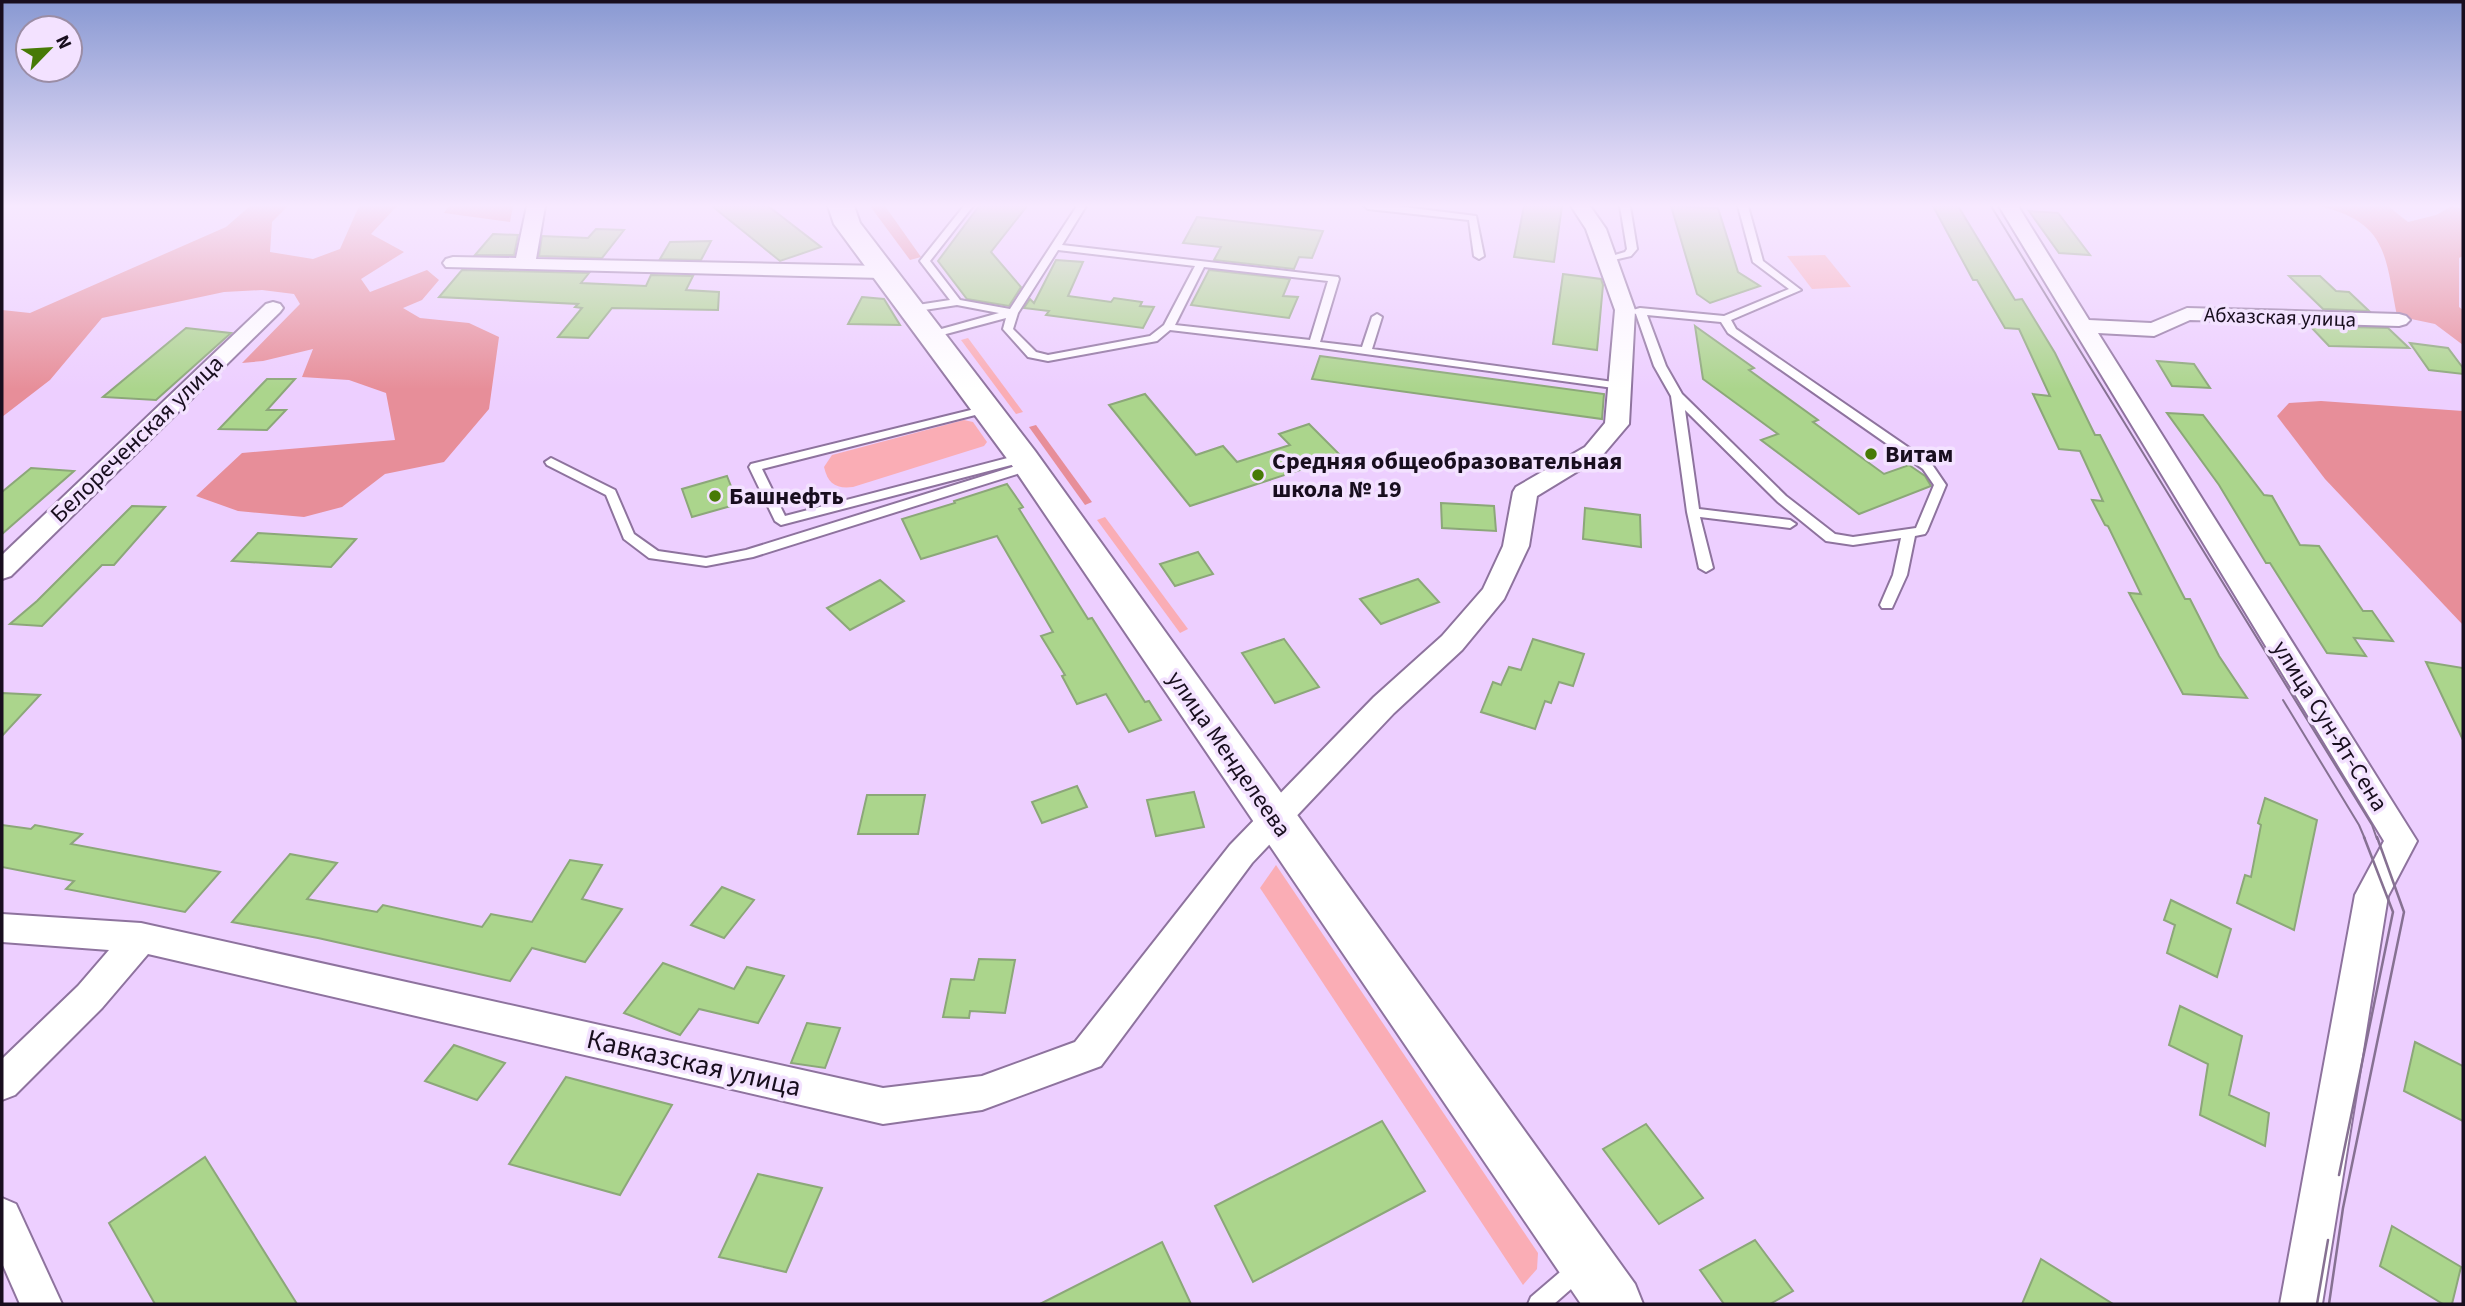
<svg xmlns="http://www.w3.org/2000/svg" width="2465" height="1306" viewBox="0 0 2465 1306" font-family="'Source Sans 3',sans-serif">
<rect width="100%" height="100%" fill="#edcfff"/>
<!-- green -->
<g fill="#faadb5">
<path d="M1825 255 1851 287 1812 289 1787 256Z"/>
<path d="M968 338 1023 412 1016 414 961 340Z"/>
<path d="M964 420 973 422 987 442 984 446 853 487C836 489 828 484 824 467L832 455Z"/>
<path d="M1105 517 1188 629 1180 633 1097 520Z"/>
<path d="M1276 865 1538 1253 1537 1269 1523 1285 1260 888Z"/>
</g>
<!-- forest -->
<g fill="#e78e99">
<path d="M250 206H288L272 222 270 252 313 259 340 249 359 206H397L371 234 404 252 361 279 370 292 427 270 439 280 422 300 403 308 420 318 469 323 499 337 489 409 444 462 385 474 342 507 304 517 238 511 196 496 242 453 395 440 386 393 349 380 302 377 313 349 263 361 242 363 300 304 294 294 262 290 224 292 102 318 50 380 2 417V310L30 313 226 227Z"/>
<path d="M449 206H513L510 222 444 213Z"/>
<path d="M870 206H885L921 257 910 260Z"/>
<path d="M2319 206H2388L2408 222 2436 215 2452 206 2463 209V256L2459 258V307L2463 310V345L2435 324 2397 316C2385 256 2388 222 2319 206Z"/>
<path d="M2321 401 2463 411V625L2325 479 2277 416 2289 403Z"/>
<path d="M1036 425 1092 502 1085 505 1029 427Z"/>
</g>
<!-- building -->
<g fill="#abd58c" stroke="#8ca779" stroke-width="2">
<path d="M712 206H768L821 247 780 261Z"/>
<path d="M979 206H1027L991 252 1021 287 1009 306 967 299 938 261Z"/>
<path d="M1524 206H1562L1554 262 1514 257Z"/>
<path d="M1671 206 1718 208 1738 272 1760 286 1710 303 1697 294Z"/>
<path d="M1933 206H1958L2015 300 2022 299 2055 353 2095 435H2100L2185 599H2190L2219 656 2247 698 2183 694 2129 593 2141 594 2108 526 2105 525 2092 500 2103 501 2080 451 2059 449 2033 394 2050 396 2019 329 2005 328 1977 280H1973Z"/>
<path d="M2029 211 2058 213 2090 255 2059 253Z"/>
<path d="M1197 217 1323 231 1312 258 1299 257 1294 269 1214 260 1221 247 1183 243Z"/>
<path d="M596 229 624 230 602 258 539 256 542 236 588 238Z"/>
<path d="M493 234 518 235 514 255H475Z"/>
<path d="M711 241 701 260 660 259 670 242Z"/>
<path d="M1056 260 1083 262 1068 296 1111 302 1114 298 1142 302 1140 306 1154 307 1143 328 1046 315 1049 311 1024 308 1030 299 1034 303Z"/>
<path d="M462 270 589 273 581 283 646 286 651 275 693 276 686 290 719 292 718 310 612 308 588 338 558 337 582 308 575 307 578 304 439 297Z"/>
<path d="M1209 270 1290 279 1283 296 1298 297 1289 318 1191 305Z"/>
<path d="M1563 274 1601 279 1603 285 1597 350 1553 344Z"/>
<path d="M2289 276H2320L2336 291 2349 292 2369 311 2323 309Z"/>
<path d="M862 297 884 299 900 325 848 324Z"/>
<path d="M1695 326 1754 368 1749 370 1818 420 1813 422 1884 474 1909 465 1925 476 1931 486 1859 514 1761 440 1778 434 1703 379Z"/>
<path d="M2310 326 2388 328 2409 348 2329 346Z"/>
<path d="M186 328 231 333 156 400 103 397Z"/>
<path d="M2410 343 2448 348 2463 368V374L2429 370Z"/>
<path d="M1320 356 1604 394 1602 419 1312 379Z"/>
<path d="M2157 361 2194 364 2210 388 2172 386Z"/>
<path d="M267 379H295L267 410H286L267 430 219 429Z"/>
<path d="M1145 394 1196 455 1223 446 1237 462 1290 445 1279 434 1309 424 1345 460 1313 471 1309 467 1190 506 1109 405Z"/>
<path d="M2167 413 2203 415 2264 495 2272 496 2300 545 2319 546 2363 611H2372L2393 641 2354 638 2366 656 2327 653 2270 563H2266L2219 485Z"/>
<path d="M31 468 74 471 2 534V492Z"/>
<path d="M727 476 738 504 692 517 682 489Z"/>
<path d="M1007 484 1023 507 1019 509 1088 619 1092 618 1145 702 1149 701 1161 720 1129 732 1106 694 1077 704 1062 676 1065 675 1041 636 1053 632 997 536 921 559 902 519 955 503 954 501Z"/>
<path d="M1441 503 1494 506 1496 531 1442 528Z"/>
<path d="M132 506 165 507 114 565H102L42 626 10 624 37 601Z"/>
<path d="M1585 508 1640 515 1641 547 1583 539Z"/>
<path d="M258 533 356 539 331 567 232 561Z"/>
<path d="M1198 552 1213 574 1175 586 1160 564Z"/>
<path d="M1418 579 1439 602 1381 624 1360 599Z"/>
<path d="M880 580 904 601 850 630 827 608Z"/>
<path d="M1284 639 1319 687 1275 703 1242 653Z"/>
<path d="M1533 639 1584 654 1573 686 1559 682 1551 703 1545 701 1535 729 1481 712 1493 682 1501 685 1509 667 1521 670Z"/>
<path d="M2426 662 2463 668V740Z"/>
<path d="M2 693 40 695 2 736Z"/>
<path d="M1077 786 1087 807 1042 823 1032 802Z"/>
<path d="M1194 792 1204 827 1156 836 1147 800Z"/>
<path d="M867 795H925L918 834H858Z"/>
<path d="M2265 798 2317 820 2294 930 2237 903 2245 875 2251 877 2261 825 2258 823Z"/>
<path d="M2 825 31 829 35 825 82 834 71 844 220 872 185 912 66 889 74 881 2 867Z"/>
<path d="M290 854 337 863 307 899 377 912 383 905 482 927 491 914 532 922 570 860 602 865 582 899 622 909 585 962 532 948 510 981 318 938 232 922Z"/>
<path d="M722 887 754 900 724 938 691 925Z"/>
<path d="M2171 900 2231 929 2217 977 2167 953 2175 925 2164 920Z"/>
<path d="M979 959 1015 960 1005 1013 970 1011 969 1018 943 1017 951 979 974 980Z"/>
<path d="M663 963 734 989 747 967 784 976 758 1023 699 1009 680 1035 624 1013Z"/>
<path d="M2180 1006 2242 1036 2229 1095 2269 1113 2265 1146 2200 1115 2208 1064 2169 1045Z"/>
<path d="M807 1023 840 1028 825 1068 791 1063Z"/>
<path d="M2415 1042 2463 1066V1121L2404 1091Z"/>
<path d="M454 1045 505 1063 477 1100 425 1081Z"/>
<path d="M566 1077 672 1105 620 1195 509 1164Z"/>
<path d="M1382 1121 1425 1191 1253 1282 1215 1206Z"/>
<path d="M1646 1124 1703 1198 1659 1224 1603 1149Z"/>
<path d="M205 1157 297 1304H155L109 1223Z"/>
<path d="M758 1174 822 1188 786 1272 719 1257Z"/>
<path d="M2392 1226 2461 1267 2452 1304H2443L2380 1266Z"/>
<path d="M1755 1240 1793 1291 1770 1304H1724L1700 1270Z"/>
<path d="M1162 1242 1191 1304H1040Z"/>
<path d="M2041 1259 2113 1304H2022Z"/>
</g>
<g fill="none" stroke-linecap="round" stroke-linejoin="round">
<!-- service casing -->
<g stroke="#8e739e" stroke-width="4">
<g id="service">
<path d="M964 206H973L930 261 960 300 1010 309 1077 206H1086L1062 245 1338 277 1339 279 1320 342 1362 347 1372 317 1377 314 1382 317 1372 349 1621 383 1627 386 1621 389 1314 347 1170 330 1157 341 1048 361 1028 357 1003 329 1006 318 931 338 927 337V333L999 313 957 305 911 312 906 309 911 306 950 300 920 261ZM1058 250 1195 266 1164 325 1150 336 1048 355 1036 352 1013 329 1018 313ZM1204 267 1328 281 1310 340 1175 325Z"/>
<path d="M1364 206H1396L1476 216 1484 256 1479 259 1474 256 1469 220 1368 209Z"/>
<path d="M1620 206H1630L1637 249 1631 256 1605 262V258L1625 252 1627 249Z"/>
<path d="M1738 206H1748L1763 261 1801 290 1731 320 1736 329 1931 463 1946 485 1927 531 1925 534 1915 536 1907 575 1892 608H1882L1880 605 1893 575 1901 538 1853 545 1826 541 1778 502 1685 410 1699 509 1790 520 1796 524 1790 528 1700 517 1713 568 1706 572 1699 568 1687 512 1671 396 1654 366 1636 314 1629 311 1640 308 1724 316 1789 289 1753 262ZM1647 315 1721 322 1728 333 1923 469 1934 485 1916 528 1853 537 1835 534 1786 496 1682 394 1666 366Z"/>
<path d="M987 406 993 409 991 411 762 469 785 516 1023 454 1027 455 1029 458 1027 461 781 525 775 521 749 467 751 464Z"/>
<path d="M551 458 615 490 634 534 658 551 706 558 746 550 1025 463H1033L1035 466 1033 469 753 557 706 566 649 558 624 539 606 495 547 465 545 462Z"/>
<path d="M1580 1258 1587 1261 1590 1268 1587 1275 1554 1304H1528L1531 1297 1573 1261Z"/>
</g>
</g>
<!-- minor casing -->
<g stroke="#8e739e" stroke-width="4">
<g id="minor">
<path d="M527 206H545L536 259 882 266 889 268 892 272 889 276 882 278 446 267 443 263 446 259 453 257 516 258Z"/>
<path d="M1571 206H1590L1606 229 1635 310 1629 424 1601 457 1537 496 1529 546 1504 599 1462 650 1394 713 1252 863 1101 1066 982 1110 883 1124 148 954 102 1008 15 1095 2 1100V1059L78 986 109 950 2 942V914L141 923 883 1088 982 1076 1075 1042 1230 845 1374 697 1442 636 1483 589 1503 546 1513 492 1516 487 1585 447 1605 423 1615 310 1586 229Z"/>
<path d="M1999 206H2018L2089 320 2151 323 2187 308 2399 314 2406 316 2410 320 2406 324 2399 326 2190 320 2154 336 2098 333 2417 841 2388 896 2322 1304H2280L2355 895 2384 841Z"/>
<path d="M273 302 280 304 283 308 280 312 11 576 2 579V555L266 304Z"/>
<path d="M2 1198 16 1204 62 1304H20L2 1263Z"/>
</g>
</g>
<!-- secondary casing -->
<g stroke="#8e739e" stroke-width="4">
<path id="secondary" d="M828 206H854L860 223 1035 451 1635 1284 1643 1304H1581L1011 464 834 224Z"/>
</g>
<!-- service -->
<use href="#service" fill="#fff" fill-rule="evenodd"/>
<!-- minor -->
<use href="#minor" fill="#fff" fill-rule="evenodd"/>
<!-- secondary -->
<use href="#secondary" fill="#fff" fill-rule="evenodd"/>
<!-- tram-far1 -->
<g stroke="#867192" stroke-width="2">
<path d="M1991 206 2372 825 2377 839"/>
<path d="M2283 700 2359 825 2365 839"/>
</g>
<!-- tram -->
<g stroke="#867192" stroke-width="2.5">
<path d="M2339 1175 2393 912 2364 837"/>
<path d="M2317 1304 2328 1240"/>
<path d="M2329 1304 2343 1208 2404 912 2377 837"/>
</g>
</g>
<!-- sky -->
<linearGradient id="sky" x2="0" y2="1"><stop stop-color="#8999d2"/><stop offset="0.53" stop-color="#f7e9ff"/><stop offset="1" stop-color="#f7e9ff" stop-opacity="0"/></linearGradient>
<rect width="2465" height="389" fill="url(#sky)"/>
<!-- markers -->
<g fill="#477a06" stroke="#f3e2ff" stroke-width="2.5">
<circle cx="1871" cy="454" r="7"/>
<circle cx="1258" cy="475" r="7"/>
<circle cx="715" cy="496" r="7"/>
</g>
<g text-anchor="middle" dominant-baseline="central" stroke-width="7" stroke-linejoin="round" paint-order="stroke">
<!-- far-street labels -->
<g font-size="21" fill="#180e1e" stroke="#f3e2ff">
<text transform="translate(2280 317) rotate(2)">Абхазская улица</text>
</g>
<!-- street labels -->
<g font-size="24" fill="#180e1e" stroke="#f3e2ff">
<text transform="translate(137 439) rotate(-44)">Белореченская улица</text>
<text transform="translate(2330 726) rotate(58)">улица Сун-Ят-Сена</text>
<text transform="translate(1229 754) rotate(55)">улица Менделеева</text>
</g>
<!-- poi labels -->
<g font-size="24" font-weight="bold" fill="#180e1e" stroke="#f3e2ff" text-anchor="start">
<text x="1885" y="454">Витам</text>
<text x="1272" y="461">Средняя общеобразовательная<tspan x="1272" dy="28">школа № 19</tspan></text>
<text x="729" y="496">Башнефть</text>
</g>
<!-- near-street labels -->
<g font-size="28" fill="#180e1e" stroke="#f3e2ff">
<text transform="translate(694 1063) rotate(13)">Кавказская улица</text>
</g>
</g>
<!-- border -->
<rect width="2465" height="1306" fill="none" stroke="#180e1e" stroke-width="7"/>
<!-- north arrow -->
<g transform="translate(49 49) rotate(65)"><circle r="33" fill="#f3e2ff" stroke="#9b8da5" stroke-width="2"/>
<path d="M0-5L12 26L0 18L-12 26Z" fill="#477a06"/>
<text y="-10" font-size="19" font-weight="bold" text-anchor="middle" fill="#180e1e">N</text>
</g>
</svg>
